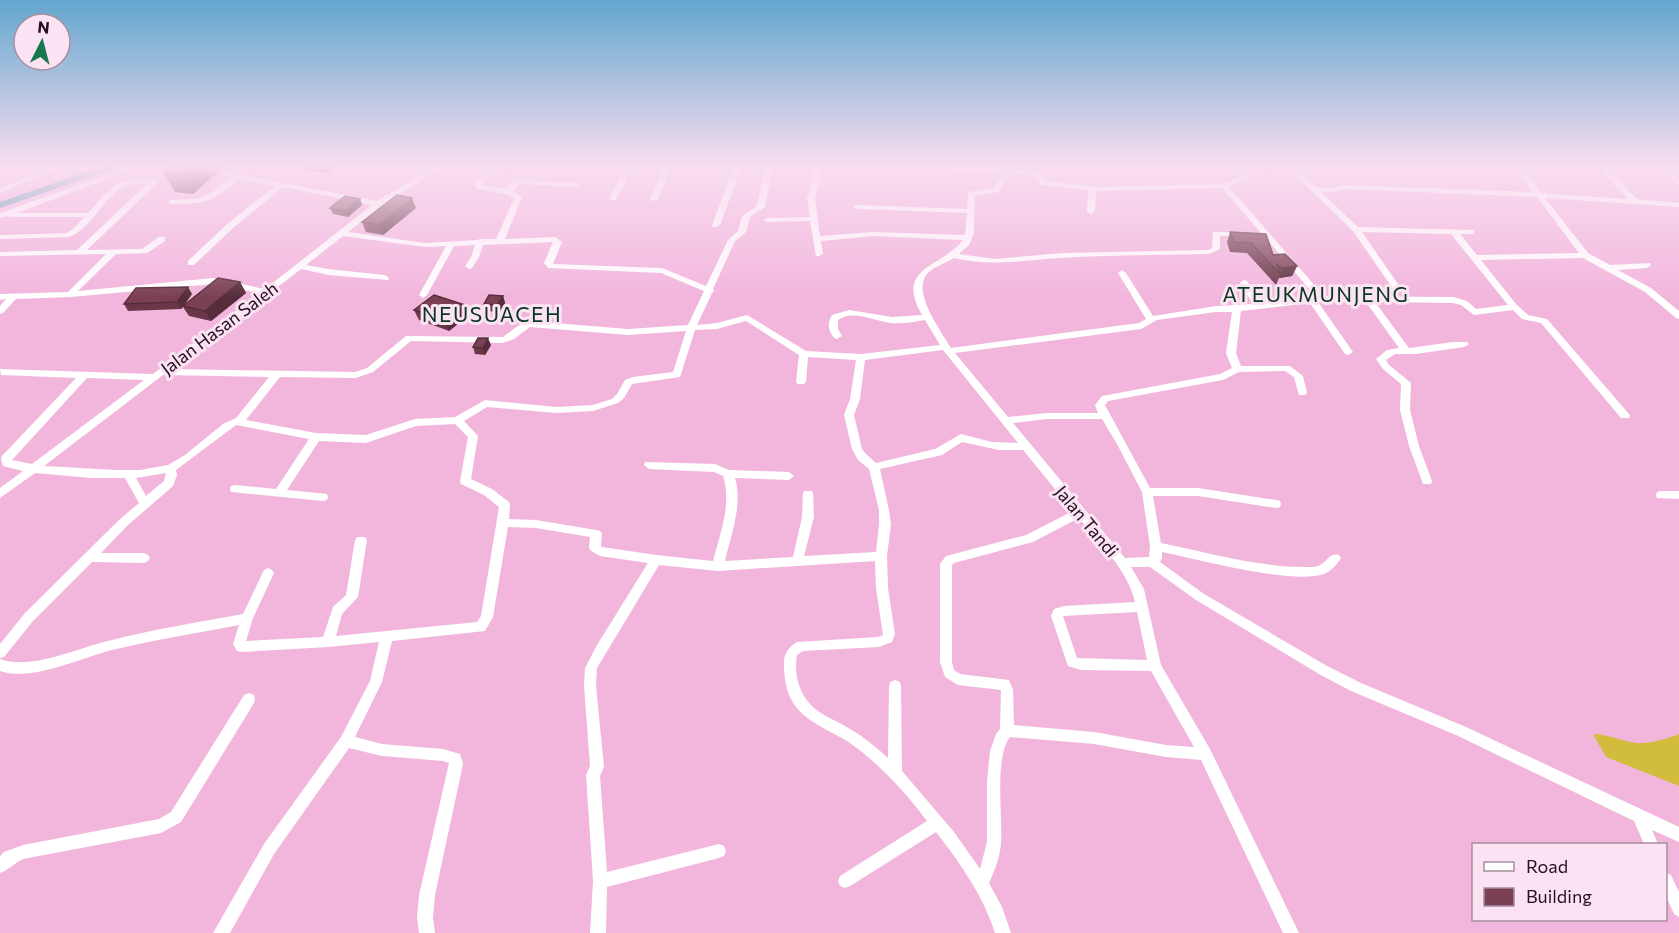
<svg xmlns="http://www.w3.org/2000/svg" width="1679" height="933" viewBox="0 0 1679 933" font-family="Commissioner,sans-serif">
<rect width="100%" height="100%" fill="#f2b6dd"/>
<!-- green -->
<path fill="#d1bc3e" d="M1593 734C1608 734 1621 741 1636 743 1649 744 1667 739 1679 734V786L1606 757Z"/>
<!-- water -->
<path fill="#3c90a7" d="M103 166H122L0 208V202Z"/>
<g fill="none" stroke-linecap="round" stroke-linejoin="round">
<!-- minor -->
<g fill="#fff" fill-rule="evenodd">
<path d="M53 166H63L0 193V188Z"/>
<path d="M131 166H142L17 213H88L104 195 121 181 157 179V183L87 250 142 249 159 237H165V241L147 253 116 254 78 291 213 278 265 289 372 205 283 187 233 228 194 265H188V261L227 224 275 186 239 179C215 201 205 204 172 204H169V200L194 199 206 196 232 177 224 176 223 174 227 172 377 201 427 171 413 166 432 168 444 166 381 206 348 232 425 243 477 240 480 239H496L514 198 507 194 476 189 474 184 491 166H499L482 185 507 189 511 182 520 180 577 183 581 185 577 187 521 184 517 186 513 191 522 197 505 239 555 237 562 242 553 264 662 268 706 286 728 240 738 231 742 216 757 206 765 166H773L765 207 750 217 746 232 735 241 713 289 714 291 712 293 697 325 717 323 747 315 806 351 861 354 940 345 925 320C914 322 902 324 891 323 874 321 853 309 838 320V329L842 336 837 339 834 338C828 330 827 324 832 315L849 310 892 317 922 315C894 266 942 268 963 240L874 236 821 241 823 254 819 256H816L810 221 767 222 763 220 767 218 810 217 807 199 815 166H823L815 199 820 236 874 232 965 235 967 213 857 209 853 207 857 205 967 209 968 192 993 188 1004 173 921 168 917 166H958L1007 169 1009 166H1017L1014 170C1026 170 1042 168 1047 181L1097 187 1223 184 1240 177 1234 166H1242L1248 175 1247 178 1229 187 1324 296 1454 297 1467 301 1476 309 1508 305 1451 234 1362 232 1400 287 1396 290 1393 289 1353 231 1286 166H1294L1316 187 1333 188 1345 185 1533 192 1513 166H1521L1541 193 1628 199 1600 169 1607 167 1637 199 1679 203V207L1545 198 1588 253 1610 265 1650 263 1651 265 1647 268 1618 270 1651 288 1679 311V319L1676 318 1645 292 1583 258 1481 260 1516 304 1528 315 1547 319 1629 414 1630 416 1629 418H1621L1541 323 1522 319 1513 310 1474 315 1461 305 1453 303 1375 302 1409 348 1453 342H1467L1469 344 1464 347 1416 354H1395L1386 360 1389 365 1411 383 1410 410 1419 446 1432 481 1431 484H1423L1422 481 1409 446 1400 410 1401 384 1383 369 1376 359 1387 350 1399 348 1366 302H1318L1353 352 1348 355 1345 354 1310 303 1241 311 1236 353 1241 366H1290L1303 376 1307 393 1305 395H1299L1294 377 1285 371 1239 372 1223 380 1108 401 1105 405 1150 488H1198L1276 500 1280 501 1281 504 1280 507 1276 508 1198 496H1153L1161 543C1206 552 1261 568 1307 567 1311 567 1317 567 1320 565 1328 561 1329 552 1339 555L1341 558C1337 565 1331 571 1324 574 1291 585 1198 559 1162 552V558L1160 562 1204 594 1327 666 1361 683 1466 727 1679 827V842L1652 830 1658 844H1644L1634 821 1456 735 1351 691 1319 674 1196 600 1150 567H1131L1144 589 1161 665 1210 749 1299 933H1283L1201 760 1166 757 1094 744 1010 737C994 758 1003 816 1001 843 1000 857 995 870 989 883L1002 907 1011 933H995C983 895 960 863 936 832L850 886 845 888 840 886 838 881 840 876 927 821C910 798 890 776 868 757 859 749 848 741 838 736 807 719 786 710 784 669 783 656 786 649 797 642L878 637 883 635 876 588 875 561 718 571 659 565 597 668 596 686 604 767 600 776 607 872 719 844 724 846 726 851 724 856 719 858 607 887 606 933H590L593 881 586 775 590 766 584 686 585 668 597 645 648 563 600 556 591 551 589 548 590 537 536 528 508 527 493 617 485 631 392 641 382 682 355 737 382 744 443 749 460 754 463 764 435 895 433 918 435 933H419L417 918 419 895 449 763 443 761 382 756 349 748 274 854 230 933H213L264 844 341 737 370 681 379 642 328 647 241 652 237 651 233 644 239 625C197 633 154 640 112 650 80 658 32 682 0 671V659C32 671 79 647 112 640 155 629 199 622 243 614L264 570 268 568 272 570 274 573 253 618 246 641 323 637 333 607 346 595 355 540 357 537H365L367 540 358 597 342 614 336 636 477 622 481 616 499 507 484 495 461 484 460 481 468 437 455 424 416 426 366 443 319 441 287 490 327 494 328 497 327 500 323 501 231 492 230 489 231 486 235 485 276 489 309 439 236 425 176 470 177 475 173 486 128 525 101 553H144L148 555 150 558 148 561 144 563 92 562 33 621 4 657 0 658V644L25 613 120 519 139 503 125 478H91L35 473 0 498V488L23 471 3 466 1 459 2 456 76 378 1 375 0 369 153 374 260 293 213 284 71 297 16 299 3 313 0 314V306L6 299 0 300V294L68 292 106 254 0 256V252L77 250 147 184C141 184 134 184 128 185 108 190 91 230 69 237L0 239V235L67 233 73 229 84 217H11L8 216 0 218V213ZM1011 174C1023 175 1036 172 1041 185H1044L1088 190 1087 212 1091 214 1095 212 1096 191 1222 188 1261 233 1257 235 1258 237H1265L1316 297 1261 303 1247 281 1244 280 1240 283 1253 304 1216 306 1153 316 1126 273 1122 270 1118 273 1146 319 1139 323 951 348C941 331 913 294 926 275 932 267 946 263 954 258 992 267 1022 260 1060 258 1110 255 1160 255 1209 254L1220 249V236H1242L1246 234 1242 232H1213L1212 248 1208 250 1062 253 995 259 959 254 969 245 974 233 975 196 998 192ZM1345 189 1537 197 1579 253 1477 255 1460 234H1474V230H1471L1358 227 1321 192H1333ZM343 236 425 247 446 246 419 295 423 298 427 295 454 246 475 245 471 257 465 266 469 269 472 268 479 257 483 245 553 242 544 263 548 268 661 273 704 291 688 325 628 329 529 321 522 323 503 337 406 336 367 368 355 372 171 369 301 269 328 275 388 280 389 278 385 275 328 269 306 265ZM1216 312H1232L1226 353 1232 368 1220 374 1102 396 1095 405 1098 413H1047L1008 417 955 353 1141 329 1157 320ZM746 321 799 355 796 382 798 384H804L806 382 808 357 856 360 850 399 844 415 852 449 858 460 869 469 879 510V524L876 552 804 556 814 517 813 494 812 491H804L803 494 802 517 793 557 725 561C731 535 743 504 735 478L789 480 794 476 789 472 729 470 715 464 645 462 644 465 649 469 714 472 723 476C732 504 720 534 713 561L656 555 602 547 601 546 602 534 600 531 596 530 536 520 509 519 510 505 509 502 492 489 471 479 478 436 464 421 487 407 556 413 593 411 618 403 624 398 632 384 680 377 695 330 717 329ZM530 327 628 335 686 331 673 372 633 377 625 380 617 394 612 399 593 405 556 407 485 400 455 417 415 419 366 435 316 433 246 420 280 377 356 378 373 372 411 341 503 343 514 339ZM943 350 1018 443 992 442 961 434 935 449 876 463 866 454 862 449 854 415 860 399 865 360ZM163 375 269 377 236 418 223 424 185 455 168 465 140 470H117L44 466ZM87 378 144 380 32 464 12 460ZM1047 419H1102L1117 444 1142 492 1150 546 1149 557 1125 558 1013 423ZM962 442 999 450H1023L1073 511 1026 535 946 556 940 564V662L945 677 958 685 1001 690 1000 729 996 734 990 751 987 782V842L980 869 954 832 902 771 901 686 900 682 895 680 890 682 889 686 888 758C876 747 864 737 850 729 841 723 830 719 821 713 801 701 793 677 797 655L803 651 879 647 892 642 895 634 888 588 887 556 891 524 889 510 880 469 942 455ZM166 473 164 481 146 496 136 478ZM1079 518C1099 543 1128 570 1135 602L1064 606 1054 609 1051 616 1068 666 1081 670 1151 671 1194 747 1166 745 1094 732 1014 725 1013 690 1009 680 960 674 954 670 952 662V565L954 563 1033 542ZM1137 612 1147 660 1077 658 1063 616Z"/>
<path d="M626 166H634L616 200H610L609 198Z"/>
<path d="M664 166H672L658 199 651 201 650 199Z"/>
<path d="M734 166H742L720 225 716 227H713L712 225Z"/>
<path d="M1679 168V172L1672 173 1679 179V185L1662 171 1666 169Z"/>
<path d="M1661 491H1679V499L1657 498 1656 495 1657 492Z"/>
<path d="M249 693 254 695 255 699 254 703 181 822 161 833 23 859C14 863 9 870 0 873V856L4 852 23 845 159 819 171 812 244 695Z"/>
<path d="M1666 873 1671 875 1679 892V917L1674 914 1666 896Z"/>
</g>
</g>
<!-- wall -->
<g fill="#6a3748">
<path d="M303 166H337L330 173 305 171Z"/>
<path d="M221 169 193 194 175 192 164 173Z"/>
<path d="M360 199 362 205 348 217 333 214 330 208Z"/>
<path d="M416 208 383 235 366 232 362 222Z"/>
<path d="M1230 232 1273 255 1297 266 1292 276 1279 278 1276 285 1247 253 1230 252 1227 242Z"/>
<path d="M240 282 246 293 211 321 189 316 183 307 181 309 128 311 124 304 192 294 184 305Z"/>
<path d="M503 296 505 303 499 312 486 311 484 304Z"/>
<path d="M414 310 469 315 449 331 419 320Z"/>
<path d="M491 345 485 355 475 354 473 347Z"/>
</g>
<!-- shaded-wall -->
<g fill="#562d3b">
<path d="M192 166H220L221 169 193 194 182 175Z"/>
<path d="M327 166H337L330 173Z"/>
<path d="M412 198 416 208 383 235 379 225Z"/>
<path d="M360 199 362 205 348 217 345 211Z"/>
<path d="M1297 266 1292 276 1279 278 1282 268Z"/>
<path d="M240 282 246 293 211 321 205 311Z"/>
<path d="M188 287 192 294 181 309 177 302Z"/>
<path d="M503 296 505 303 499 312 497 305Z"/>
<path d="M465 305 469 315 449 331 445 321Z"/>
<path d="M488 338 491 345 485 355 483 348Z"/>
</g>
<!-- building -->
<g fill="#7b4054" stroke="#562d3b" stroke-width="1.5">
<path d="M172 166H192L182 175 164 173Z"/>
<path d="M397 195 412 198 379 225 362 222Z"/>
<path d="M345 196 360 199 345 211 330 208Z"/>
<path d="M1230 232 1266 234 1273 255 1285 254 1297 266 1282 268 1277 265 1280 274 1251 243 1234 242Z"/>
<path d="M218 278 240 282 205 311 183 306Z"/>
<path d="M188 287 177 302 124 304 136 288Z"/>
<path d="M434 295 465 305 445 321 414 310Z"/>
<path d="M489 295 503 296 497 305 484 304Z"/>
<path d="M478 338H488L483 348 473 347Z"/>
</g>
<!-- sky -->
<linearGradient id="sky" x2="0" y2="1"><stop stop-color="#63a6ce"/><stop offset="0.56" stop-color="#f9def0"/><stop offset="1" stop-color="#f9def0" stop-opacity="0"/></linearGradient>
<rect width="1679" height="297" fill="url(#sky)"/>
<g text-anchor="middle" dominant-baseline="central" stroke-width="6" stroke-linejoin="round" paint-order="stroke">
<!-- street labels -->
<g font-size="18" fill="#25101f" stroke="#fce3f3">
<text transform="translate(219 328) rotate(-37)">Jalan Hasan Saleh</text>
<text transform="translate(1087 521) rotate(50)">Jalan Tandi</text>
</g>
<!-- quarter labels -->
<g font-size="21" letter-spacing="1.5" fill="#093622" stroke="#fce3f3">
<text x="1316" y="293">ATEUKMUNJENG</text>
<text x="492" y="313">NEUSUACEH</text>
</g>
</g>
<!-- legend -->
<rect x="1472" y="843" width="195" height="78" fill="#fce3f3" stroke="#a68f9e" stroke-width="1.5"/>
<rect x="1484" y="862" width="30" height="9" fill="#ffffff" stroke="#a68f9e" stroke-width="1.5"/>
<text x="1526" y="873" font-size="18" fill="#25101f">Road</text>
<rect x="1484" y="888" width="30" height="18" fill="#7b4054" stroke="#a68f9e" stroke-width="1.5"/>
<text x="1526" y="903" font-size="18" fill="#25101f">Building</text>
<!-- north arrow -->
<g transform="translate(42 42) rotate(6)"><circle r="28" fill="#fce3f3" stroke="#a68f9e" stroke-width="1.5"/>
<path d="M0-4.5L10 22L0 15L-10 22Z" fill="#177850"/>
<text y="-9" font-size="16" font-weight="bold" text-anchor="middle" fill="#25101f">N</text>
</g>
</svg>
